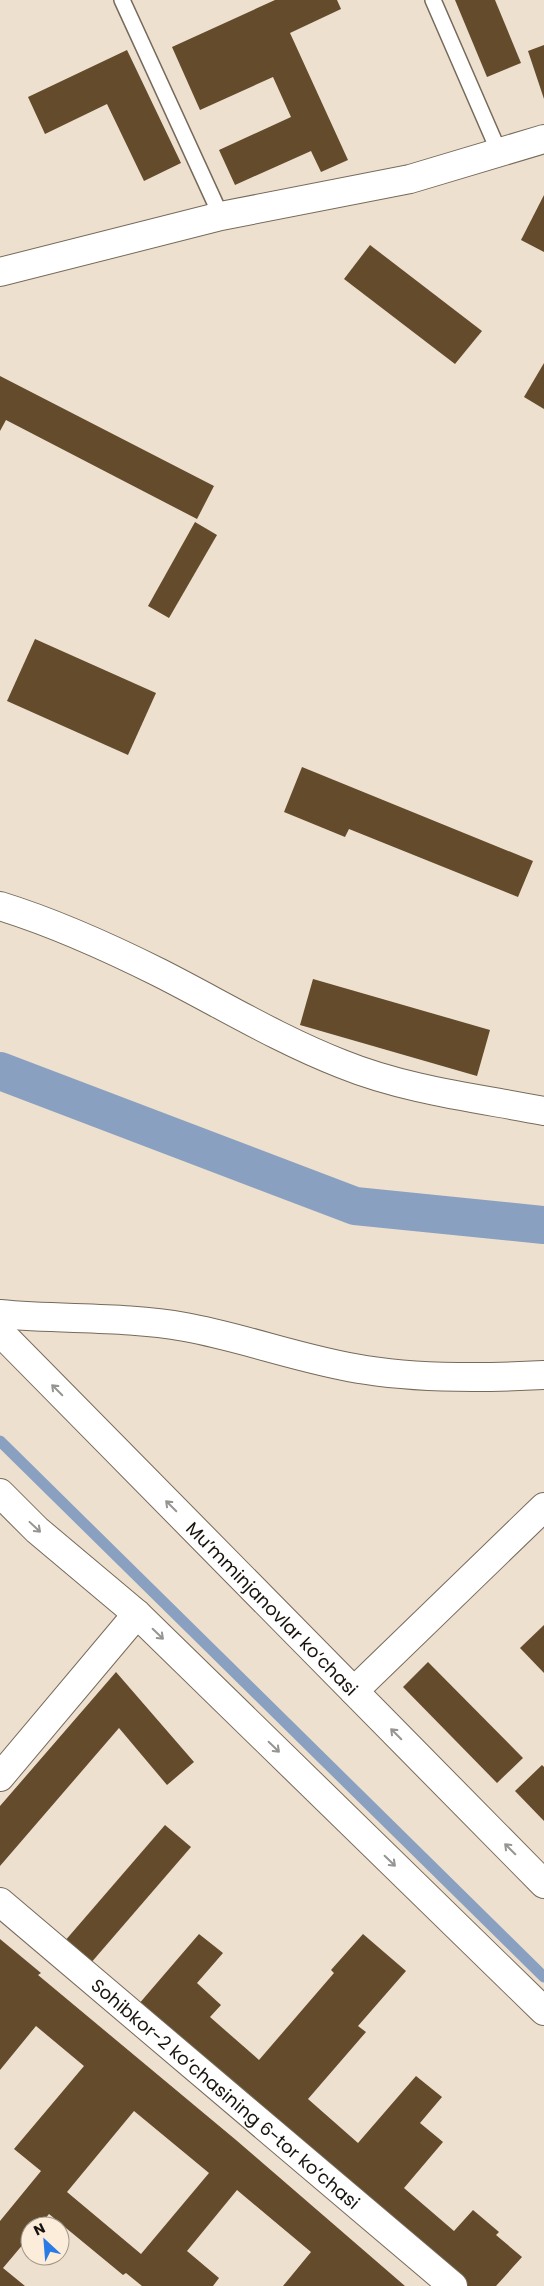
<svg xmlns="http://www.w3.org/2000/svg" width="544" height="2286" viewBox="0 0 544 2286" font-family="Poppins,sans-serif">
<rect width="100%" height="100%" fill="#eee0ce"/>
<g fill="none" stroke-linecap="round" stroke-linejoin="round">
<!-- stream -->
<path stroke="#89a0c1" stroke-width="11" d="M0 1441 544 1977"/>
<!-- canal -->
<path stroke="#89a0c1" stroke-width="38" d="M0 1071 355 1206 544 1225"/>
</g>
<!-- building -->
<g fill="#634b2c" fill-rule="evenodd">
<path d="M275 0H337L341 9 290 33 348 160 321 172 311 151 235 185 219 150 291 117 273 77 200 110 172 47Z"/>
<path d="M455 0H495L521 63 487 77Z"/>
<path d="M544 45V99L528 51Z"/>
<path d="M127 50 181 163 144 181 107 104 45 134 28 97Z"/>
<path d="M544 195V252L521 240Z"/>
<path d="M370 245 482 331 455 364 344 279Z"/>
<path d="M544 363V409L524 397Z"/>
<path d="M0 376 214 486 197 519 6 420 0 431Z"/>
<path d="M195 522 217 535 169 618 148 606Z"/>
<path d="M35 639 156 693 128 755 7 701Z"/>
<path d="M302 767 533 861 518 897 349 829 345 837 284 812Z"/>
<path d="M313 979 490 1030 477 1076 300 1025Z"/>
<path d="M544 1625V1673L520 1648Z"/>
<path d="M428 1662 523 1758 497 1783 403 1687Z"/>
<path d="M116 1672 194 1762 167 1785 119 1728 0 1866V1806Z"/>
<path d="M542 1765 544 1767V1821L515 1791Z"/>
<path d="M165 1825 191 1847 90 1964 64 1942Z"/>
<path d="M199 1934 223 1953 197 1983 221 2005 210 2017 259 2060 334 1973 331 1970 363 1934 406 1971 358 2026 366 2032 308 2099 358 2143 416 2076 442 2097 420 2123 443 2142 404 2188 454 2231 473 2210 499 2232 496 2235 522 2257 496 2286H458L138 2005Z"/>
<path d="M0 1939 41 1973 38 1975 236 2140 405 2286H283L311 2252 237 2190 187 2251 219 2278 213 2286H142L126 2273 123 2275 49 2214 39 2226H30V2236L3 2268 25 2286H0V2221L41 2171 14 2149 84 2066 36 2026 0 2070ZM134 2111 209 2173 141 2254 67 2192Z"/>
</g>
<g fill="none" stroke-linecap="round" stroke-linejoin="round">
<!-- service casing -->
<g stroke="#776a5a" stroke-width="18">
<g id="service">
<path d="M122 0 221 216"/>
<path d="M433 0 499 152"/>
</g>
</g>
<!-- minor casing -->
<g stroke="#776a5a" stroke-width="30">
<g id="minor">
<path d="M0 272 221 216 410 179 544 139"/>
<path d="M0 906C55 923 108 947 160 973 221 1004 278 1039 342 1064 406 1090 477 1098 544 1111"/>
<path d="M0 1314C61 1320 125 1316 185 1327 246 1338 305 1361 366 1370 423 1379 487 1378 544 1375"/>
<path d="M354 1691 544 1507"/>
<path d="M0 1777 137 1614"/>
<path id="s1" d="M0 1902 453 2286"/>
</g>
</g>
<!-- secondary casing -->
<g stroke="#776a5a" stroke-width="30">
<g id="secondary">
<path id="s2" d="M0 1332 544 1884"/>
<path d="M0 1493 37 1530 137 1614 544 2011"/>
</g>
</g>
<!-- service -->
<use href="#service" stroke="#fff" stroke-width="15"/>
<!-- minor -->
<use href="#minor" stroke="#fff" stroke-width="28"/>
<!-- secondary -->
<use href="#secondary" stroke="#fff" stroke-width="28"/>
</g>
<!-- one-way arrows -->
<defs><path id="oneway-shaft" d="M-6 0H5M1.5-3L5.5 0L1.5 3" fill="none" stroke-width="1.6" stroke-linecap="round" stroke-linejoin="round" transform="scale(1.25)"/></defs>
<g stroke="#979592">
<use href="#oneway-shaft" transform="translate(57 1390) rotate(-135)"/>
<use href="#oneway-shaft" transform="translate(171 1506) rotate(-135)"/>
<use href="#oneway-shaft" transform="translate(35 1527) rotate(43)"/>
<use href="#oneway-shaft" transform="translate(158 1634) rotate(44)"/>
<use href="#oneway-shaft" transform="translate(396 1734) rotate(-135)"/>
<use href="#oneway-shaft" transform="translate(274 1747) rotate(44)"/>
<use href="#oneway-shaft" transform="translate(510 1849) rotate(-135)"/>
<use href="#oneway-shaft" transform="translate(390 1861) rotate(44)"/>
</g>
<g text-anchor="middle" dominant-baseline="central" stroke-width="5" stroke-linejoin="round" paint-order="stroke">
<!-- street labels -->
<g font-size="18" fill="#18130d" stroke="#fceddb">
<text stroke="none"><textPath href="#s2" startOffset="388">Mu’mminjanovlar ko‘chasi</textPath></text>
<text stroke="none"><textPath href="#s1" startOffset="296">Sohibkor-2 ko‘chasining 6-tor ko‘chasi</textPath></text>
</g>
</g>
<!-- north arrow -->
<g transform="translate(45 2241) rotate(334)"><circle r="24" fill="#fceddb" stroke="#a19689"/>
<path d="M0-4L9 19L0 12L-9 19Z" fill="#297be6"/>
<text y="-8" font-size="14" font-weight="bold" text-anchor="middle" fill="#18130d">N</text>
</g>
</svg>
